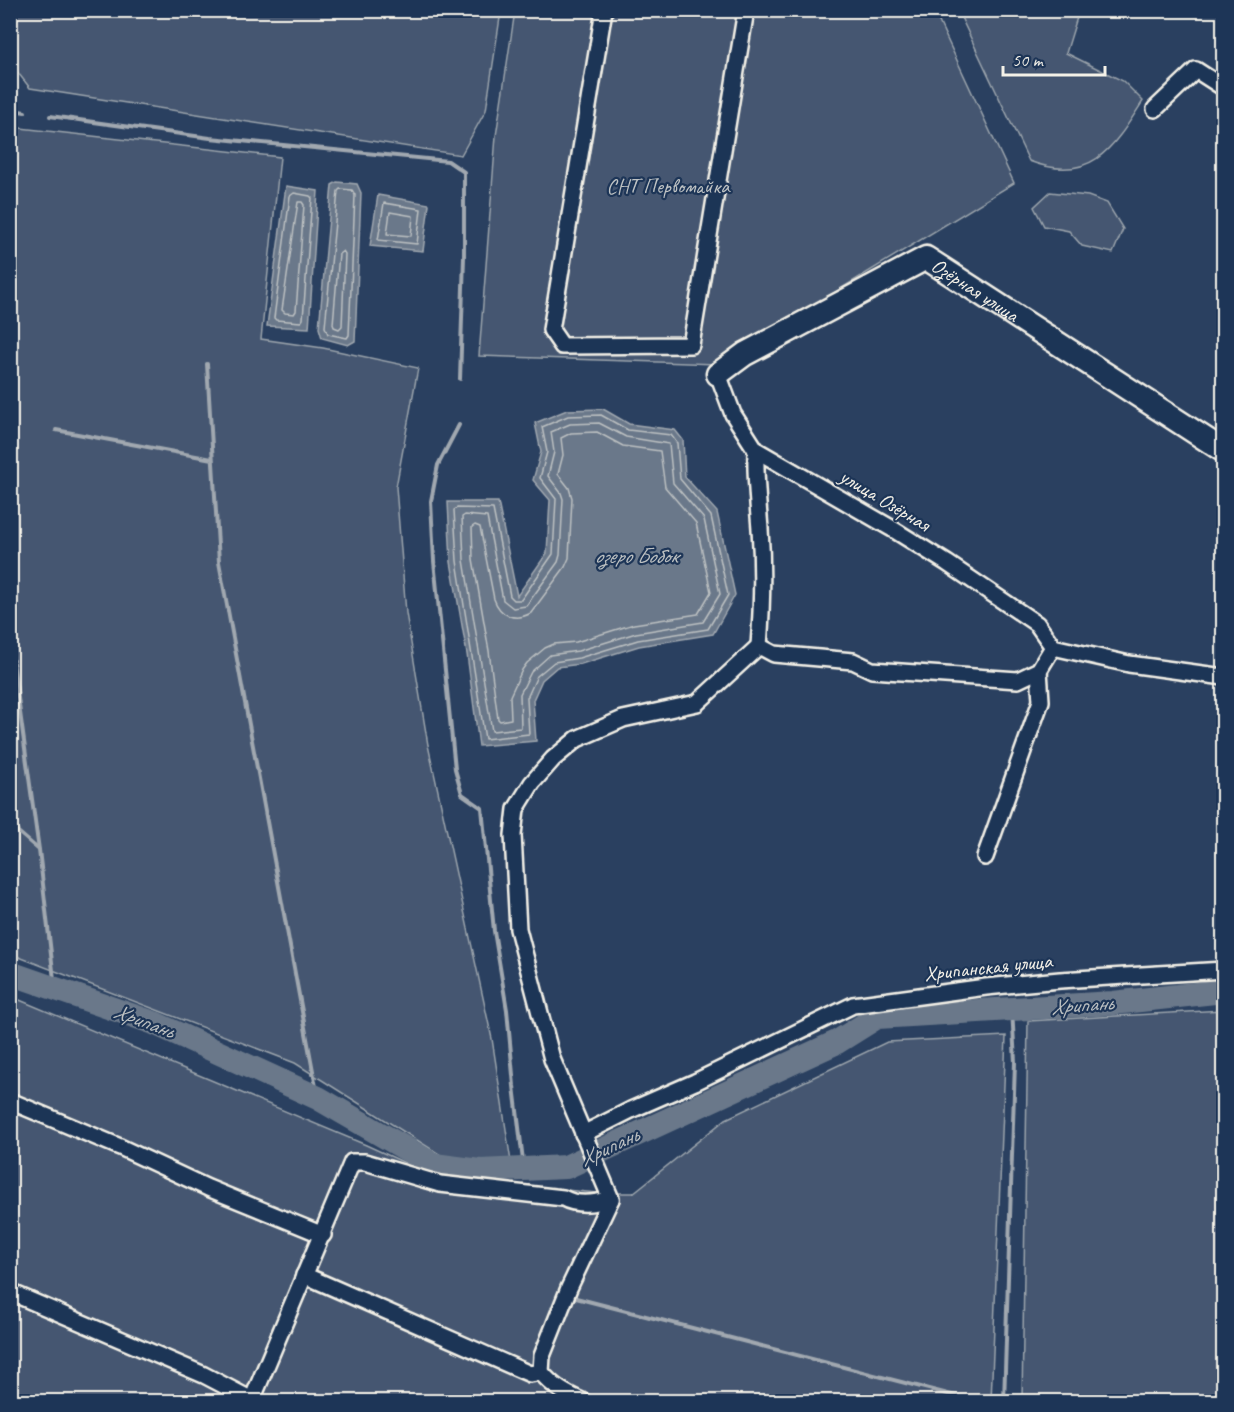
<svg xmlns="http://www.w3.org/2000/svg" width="1234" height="1412" viewBox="0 0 1234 1412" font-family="Caveat,sans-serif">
<rect width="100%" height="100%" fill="#2a4060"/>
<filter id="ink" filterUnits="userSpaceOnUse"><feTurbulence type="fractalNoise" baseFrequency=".0167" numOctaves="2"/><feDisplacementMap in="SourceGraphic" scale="12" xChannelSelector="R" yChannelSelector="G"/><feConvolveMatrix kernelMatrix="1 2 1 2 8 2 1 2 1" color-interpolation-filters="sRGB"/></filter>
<g filter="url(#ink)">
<!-- green -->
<g fill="#445771" stroke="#9ca4ac" stroke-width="1.5">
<path d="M10 11 11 10 501 11 486 110 461 155 30 88 11 64Z"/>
<path d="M515 11H934L1014 183 717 364 479 356 496 136Z"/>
<path d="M958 11H1079L1066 53 1123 81 1143 101C1113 148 1091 185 1029 161Z"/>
<path d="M11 127 280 157 261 339 323 348 418 368 396 487 406 613 428 745 492 1039 511 1162 447 1159 295 1063 11 954Z"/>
<path d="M1050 192 1088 196 1107 203 1123 229 1113 253 1082 246 1069 231 1044 226 1034 207Z"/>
<path d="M10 996 366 1145 438 1178 598 1193H633L726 1119 887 1042 1006 1036 991 1401H11Z"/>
<path d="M1223 1010V1401H1022L1028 1021Z"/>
</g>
<!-- water -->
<g fill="#6a788a" stroke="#a1a8b0" stroke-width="1.5">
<path d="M337 182 357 184 361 193 355 341 348 345 322 338 319 328 332 185Z"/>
<path d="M286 186 318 191 309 328 267 326Z"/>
<path d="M378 195 429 204 423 251 370 246Z"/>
<path d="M603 409 629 424 675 430 683 440 685 477 717 512 735 595 713 634 639 646 581 664 557 667 542 680 533 700 536 741 479 746 467 654 451 562 448 502H498L517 596 547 553 550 500 533 480 541 452 535 423 567 410Z"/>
</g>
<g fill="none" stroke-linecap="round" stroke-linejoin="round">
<!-- shore -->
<g stroke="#bdc1c2" stroke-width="1.5">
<path d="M340 189 352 190 355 195 349 335 347 338 328 334 325 327 338 191Z"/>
<path d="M294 193 310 196 312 198 303 319 301 322 276 320 274 318 290 196Z"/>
<path d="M298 202H302L304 205 296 311 294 314 285 313 282 310Z"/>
<path d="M384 203 421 209 417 244 378 240Z"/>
<path d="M390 212 413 216 411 236 387 234Z"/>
<path d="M343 251 345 254 342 326 339 329 334 327 333 324 339 254Z"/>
<path d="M601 415 628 430 671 435 677 443 680 479 711 516 728 595 708 629 638 640 579 658 554 662 537 676 527 698 529 734 485 739 457 561 454 510 457 508 493 509 510 596 514 600H521L553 554 556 499 540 478 547 452 542 427 568 416Z"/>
<path d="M599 423 626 437 669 444 673 483 704 519 720 594 703 622 636 633 578 651 550 655 531 672 520 694 521 728 492 731 464 560 462 517 465 515 487 517 503 600 513 608 526 606 558 562 560 555 563 499 561 493 548 476 554 452 551 432 570 424Z"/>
<path d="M571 433 597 432 623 446 660 451 665 487 696 523 711 592 698 614 634 624 576 642 554 644 545 648 527 663 522 670 510 696 511 719 500 721 498 719 489 651 473 559 472 527 475 525 480 527 494 599C500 616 515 622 531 613L565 567 569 558 572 498 569 488 558 474 563 455 561 438Z"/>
</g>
<!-- stream -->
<g stroke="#a1a8b0" stroke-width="4">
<path d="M10 107 13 110 25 112"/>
<path d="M50 116 210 138 448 161 464 172V257L460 379"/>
<path d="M207 364 219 562 318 1098"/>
<path d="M459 425 438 465 431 501 434 561 455 769 462 794 482 808 494 931 507 1010 514 1086 524 1169"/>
<path d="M56 430 212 459"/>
<path d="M10 640 39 850 55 988"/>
<path d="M10 825 39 850"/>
<path d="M576 1298 979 1402"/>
<path d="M1004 1402 1015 1062 1012 1009"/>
</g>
<!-- river -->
<path stroke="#6a788a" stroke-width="24" d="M10 973 154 1023 318 1098 434 1165 480 1171 566 1167 837 1042 877 1017 1113 1003 1224 991"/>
<!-- street casing -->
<g stroke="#f4f1e8" stroke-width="20">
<g id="street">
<path d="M604 10 551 330 562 346 691 345 746 10"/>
<path d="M1155 109 1196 70 1224 88"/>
<path d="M718 374 733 414 756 450 891 528 947 563 1037 624 1053 647"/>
<path d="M756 450C755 477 758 502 760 529 763 568 762 607 759 646"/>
<path d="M1053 647 1129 664 1224 677"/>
<path d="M985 857 1041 701 1039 670"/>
<path d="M10 1101 120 1147 208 1188 323 1235"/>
<path d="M583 1134 631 1110 695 1082 853 1005 986 987 1060 980 1224 970"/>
<path d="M304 1275 530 1374 541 1372"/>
<path d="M10 1292 204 1375 252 1400 352 1162H365L440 1184 563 1198C577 1206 597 1203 611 1199"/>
<path d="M584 1402C566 1394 553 1387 541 1372L542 1356 569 1288 611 1199 552 1059 518 929 513 835 516 809 532 783 553 759 577 739 623 719 697 703 759 646 774 654 853 661 872 670 1018 680 1039 670 1053 647"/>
</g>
</g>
<!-- secondary casing -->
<g stroke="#f4f1e8" stroke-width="27">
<g id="secondary">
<path id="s1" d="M718 374 745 354 926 258 1224 451"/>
</g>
</g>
<!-- street -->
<use href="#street" stroke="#1d3557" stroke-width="15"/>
<!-- secondary -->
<use href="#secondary" stroke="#1d3557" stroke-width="22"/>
</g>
</g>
<g text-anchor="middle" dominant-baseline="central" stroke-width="4.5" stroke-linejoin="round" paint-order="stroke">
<!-- park labels -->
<g font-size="21" fill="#bfc3c4" stroke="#1d3557">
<text x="668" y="186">СНТ Первомайка</text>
</g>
<!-- street labels -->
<g font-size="21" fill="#f4f1e8" stroke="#1d3557">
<text stroke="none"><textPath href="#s1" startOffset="297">Озёрная улица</textPath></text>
<text transform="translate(885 500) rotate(31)">улица Озёрная</text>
<text transform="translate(988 967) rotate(-6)">Хрипанская улица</text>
</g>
<!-- water labels -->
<g font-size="22" font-style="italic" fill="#bdc1c2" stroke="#1d3557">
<text x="636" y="556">озеро Бобок</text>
<text transform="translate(1082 1005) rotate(-4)">Хрипань</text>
<text transform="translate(144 1021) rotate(21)">Хрипань</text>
<text transform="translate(609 1147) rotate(-25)">Хрипань</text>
</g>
</g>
<!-- margin -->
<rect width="1234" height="1412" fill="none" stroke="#1d3557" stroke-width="36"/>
<rect x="18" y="18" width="1198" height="1376" fill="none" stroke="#f4f1e8" stroke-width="2" filter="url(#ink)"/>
<!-- scale -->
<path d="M1003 66v9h102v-9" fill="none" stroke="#f4f1e8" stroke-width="3"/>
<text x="1012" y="66" font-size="18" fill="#f4f1e8" stroke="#1d3557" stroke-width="4.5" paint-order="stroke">50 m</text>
</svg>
